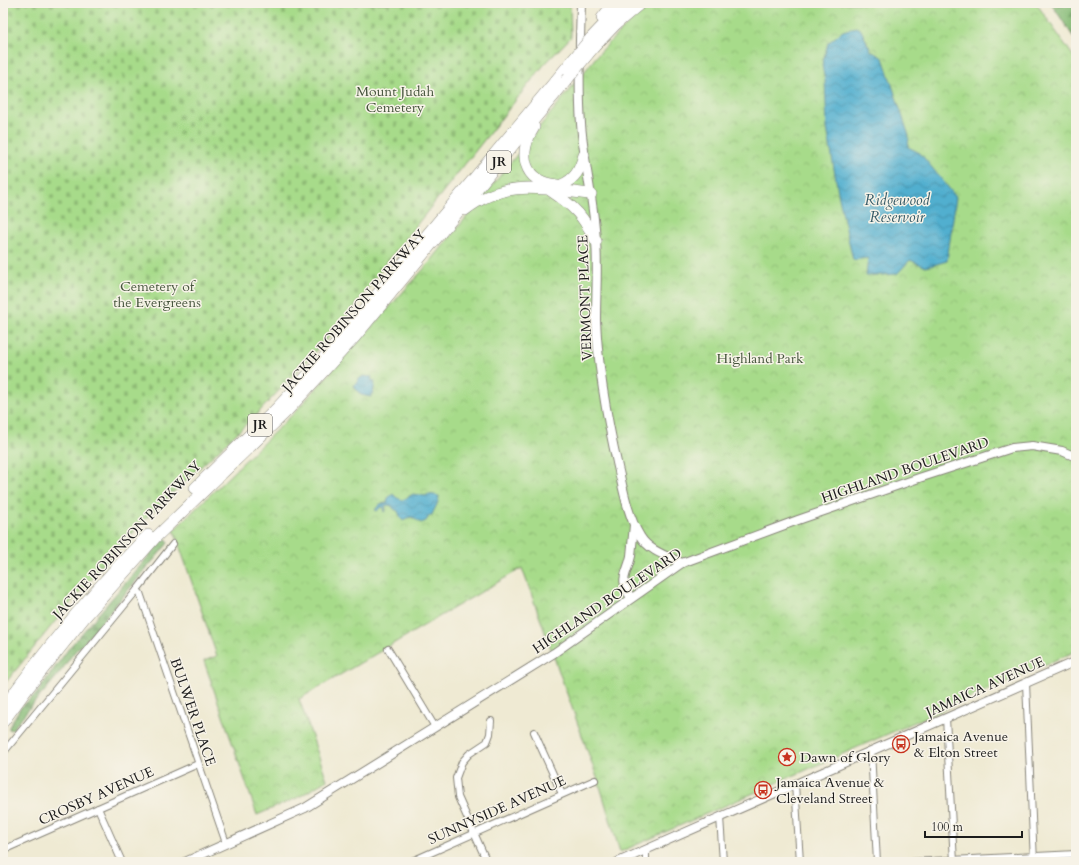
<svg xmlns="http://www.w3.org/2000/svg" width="1079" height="865" viewBox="0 0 1079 865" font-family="Cardo,serif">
<defs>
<pattern id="forest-firs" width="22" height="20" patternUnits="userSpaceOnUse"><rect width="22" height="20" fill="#85bb76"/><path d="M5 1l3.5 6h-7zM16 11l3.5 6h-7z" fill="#72a066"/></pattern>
<pattern id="cemetery-stones" width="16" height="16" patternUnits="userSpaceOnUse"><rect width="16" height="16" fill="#a7db8a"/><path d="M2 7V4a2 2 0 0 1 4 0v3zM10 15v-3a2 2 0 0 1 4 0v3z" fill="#8fbb76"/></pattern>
<pattern id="park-crowns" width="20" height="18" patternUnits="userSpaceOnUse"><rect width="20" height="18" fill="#a7db8a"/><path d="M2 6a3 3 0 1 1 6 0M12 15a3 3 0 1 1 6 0" fill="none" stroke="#8fbb76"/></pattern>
<pattern id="water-waves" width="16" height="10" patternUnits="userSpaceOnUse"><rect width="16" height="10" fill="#51afcf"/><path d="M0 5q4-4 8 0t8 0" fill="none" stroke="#428ea7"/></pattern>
</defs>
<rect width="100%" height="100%" fill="#f7f3e8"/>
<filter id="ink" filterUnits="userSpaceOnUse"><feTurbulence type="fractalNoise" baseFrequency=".025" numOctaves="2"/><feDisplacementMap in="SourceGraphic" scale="8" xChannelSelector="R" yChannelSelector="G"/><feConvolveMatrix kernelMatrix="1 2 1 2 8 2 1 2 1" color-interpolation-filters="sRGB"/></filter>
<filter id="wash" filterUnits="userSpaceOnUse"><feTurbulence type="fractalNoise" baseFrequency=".012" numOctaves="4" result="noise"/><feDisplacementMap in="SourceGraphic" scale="16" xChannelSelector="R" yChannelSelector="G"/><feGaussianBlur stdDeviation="0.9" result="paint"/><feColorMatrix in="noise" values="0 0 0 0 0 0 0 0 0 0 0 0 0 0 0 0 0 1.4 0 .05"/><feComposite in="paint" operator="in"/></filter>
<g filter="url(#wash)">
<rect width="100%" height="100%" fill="#efead3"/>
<!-- forest -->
<g fill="url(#forest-firs)" stroke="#506c49">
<path d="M1051 3H1076V41Z"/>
<path d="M167 539 168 543 83 644C72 652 67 664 58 675 43 694 26 710 12 730L9 729V727L20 708 36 694 69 648 146 559 163 540Z"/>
</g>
<!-- cemetery -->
<path fill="url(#cemetery-stones)" stroke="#627c53" d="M3 3H570L571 37 543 66 391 257 344 321 256 415 142 522 65 609 3 686Z"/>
<!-- park -->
<path fill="url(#park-crowns)" stroke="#627c53" d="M660 3H1036L1076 60V651L620 852 599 783 522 568 299 699 327 780 299 797 257 815 204 661 217 656 174 530 295 412 430 262 597 56C616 35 634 15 660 3Z"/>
<!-- water -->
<g fill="url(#water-waves)" stroke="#366676">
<path d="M856 27 861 30 871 51 883 58 909 136 908 147 920 153 956 197 947 261 926 267 910 260 897 274 866 276 868 258 853 260 839 198 827 128 825 81 822 65 828 43 843 31Z"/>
<path d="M363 376 372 377 371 380 375 381 373 394H371V397L361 395 354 386 355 384 358 382V380Z"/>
<path d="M393 494 397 498 403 500 413 494 425 496 429 494 439 496C439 503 434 509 432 515H430L426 521 421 523 412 517 407 518 404 521 401 519 398 511 394 509 392 506 388 505 385 506 386 511 384 512 383 507H381L377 511 375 510 380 504 387 503 388 498Z"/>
</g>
</g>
<g filter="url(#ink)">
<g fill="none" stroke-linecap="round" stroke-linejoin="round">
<!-- street casing -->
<g stroke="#868378" stroke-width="8">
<g id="street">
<path d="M137 590 140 593 226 843"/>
<path d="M388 649 435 727"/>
<path d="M1026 683 1034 862"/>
<path d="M946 718 954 862"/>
<path d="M534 732 562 794"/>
<path d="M871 751 877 862"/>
<path d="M3 753 137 590 173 544"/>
<path d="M795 784 800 862"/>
<path d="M98 808 122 862"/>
<path d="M720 817 723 862"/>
<path d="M3 850 198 764"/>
<path d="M646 850V862"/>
<path d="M410 862 595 780"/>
<path d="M487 862 458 797 456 778 462 762 469 754 487 742 490 734 491 721"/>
<path d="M910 862 1076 854"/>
</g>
</g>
<!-- secondary casing -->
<g stroke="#868378" stroke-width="10">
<g id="secondary">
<path d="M581 3C580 43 578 84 581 124 584 163 594 202 596 241 598 267 596 294 596 320 598 369 607 419 618 467 623 488 628 517 640 536 649 551 667 556 682 563"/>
<path d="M631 598C618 577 627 576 631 556 632 546 633 535 634 525"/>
<path d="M185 862 305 808 554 653 682 563 798 520 919 478 1012 448 1032 446 1062 451 1076 457"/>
<path d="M618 862 1076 661"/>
</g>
</g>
<!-- highway casing -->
<g stroke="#868378" stroke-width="12">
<g id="highway">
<path d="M602 18 614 3"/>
<path d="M590 39 612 16 628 3"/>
<path d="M594 47 616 24 641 3"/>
<path d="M534 127C518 153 522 182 557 185"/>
<path d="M561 185C576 179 580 169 584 155"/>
<path d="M551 191C575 207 583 216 596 241"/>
<path d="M465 210C505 178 544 189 591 194"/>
<path d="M195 488 276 409 330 351 566 68"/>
<path d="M3 708C47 647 94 589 148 535"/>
<path d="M3 722 28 688 85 617 155 538 287 411 355 337 566 81"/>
</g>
</g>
<!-- street -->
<use href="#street" stroke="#fff" stroke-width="6"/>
<!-- secondary -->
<use href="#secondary" stroke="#fff" stroke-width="8"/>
<!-- highway -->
<use href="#highway" stroke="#fff" stroke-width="11"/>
<!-- highway-bridge casing -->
<g stroke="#868378" stroke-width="12" stroke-linecap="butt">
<g id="highway-bridge">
<path d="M566 68 590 39"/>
<path d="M566 81 594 47"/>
</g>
</g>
<!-- highway-bridge -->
<use href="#highway-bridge" stroke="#fff" stroke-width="11"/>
</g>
</g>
<!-- icons -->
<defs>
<g id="bus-ring" transform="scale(0.9)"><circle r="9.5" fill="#f7f3e8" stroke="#c8321e" stroke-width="1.5"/><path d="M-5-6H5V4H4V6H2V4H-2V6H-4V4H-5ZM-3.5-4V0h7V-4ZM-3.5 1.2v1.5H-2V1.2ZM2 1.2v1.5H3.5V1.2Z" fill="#c8321e"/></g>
<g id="sight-ring" transform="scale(0.9)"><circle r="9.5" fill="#f7f3e8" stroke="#c8321e" stroke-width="1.5"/><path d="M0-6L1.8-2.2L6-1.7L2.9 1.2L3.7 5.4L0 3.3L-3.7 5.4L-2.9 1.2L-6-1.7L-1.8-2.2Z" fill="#c8321e"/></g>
</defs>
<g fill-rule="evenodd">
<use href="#bus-ring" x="901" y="744"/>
<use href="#sight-ring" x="787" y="757"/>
<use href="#bus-ring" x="763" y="790"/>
</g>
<g text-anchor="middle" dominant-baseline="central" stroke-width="3" stroke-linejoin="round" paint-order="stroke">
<!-- shield labels -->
<g fill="#f7f3e8" stroke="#5e5c59" stroke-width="1">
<rect x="487" y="151" width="24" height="22" rx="3"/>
<rect x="248" y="414" width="24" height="22" rx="3"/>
</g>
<g font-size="13" font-weight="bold" fill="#1c1c1c">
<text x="499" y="162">JR</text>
<text x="260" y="425">JR</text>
</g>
<!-- park labels -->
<g font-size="14" fill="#46553d" stroke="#f7f3e8">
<text x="395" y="91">Mount Judah<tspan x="395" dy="16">Cemetery</tspan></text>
<text x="157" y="286">Cemetery of<tspan x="157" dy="16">the Evergreens</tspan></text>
<text x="760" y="358">Highland Park</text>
</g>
<!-- street labels -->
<g font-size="14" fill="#1c1c1c" stroke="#f7f3e8">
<text transform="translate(585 298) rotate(-92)">VERMONT PLACE</text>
<text transform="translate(354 311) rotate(-49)">JACKIE ROBINSON PARKWAY</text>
<text transform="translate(905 470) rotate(-19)">HIGHLAND BOULEVARD</text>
<text transform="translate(127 540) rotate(-47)">JACKIE ROBINSON PARKWAY</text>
<text transform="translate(607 601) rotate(-34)">HIGHLAND BOULEVARD</text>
<text transform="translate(985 687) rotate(-24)">JAMAICA AVENUE</text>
<text transform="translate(193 712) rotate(71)">BULWER PLACE</text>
<text transform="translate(96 796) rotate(-24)">CROSBY AVENUE</text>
<text transform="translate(497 810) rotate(-24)">SUNNYSIDE AVENUE</text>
</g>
<!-- poi labels -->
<g font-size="14" fill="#1c1c1c" stroke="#f7f3e8" text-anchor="start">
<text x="914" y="736">Jamaica Avenue<tspan x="914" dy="16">&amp; Elton Street</tspan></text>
<text x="800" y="757">Dawn of Glory</text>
<text x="776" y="782">Jamaica Avenue &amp;<tspan x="776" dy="16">Cleveland Street</tspan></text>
</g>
<!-- water labels -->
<g font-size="15" font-style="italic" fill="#315764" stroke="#f7f3e8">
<text x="897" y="200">Ridgewood<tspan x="897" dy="17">Reservoir</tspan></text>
</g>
</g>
<!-- margin -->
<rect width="1079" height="865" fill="none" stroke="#f7f3e8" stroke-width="16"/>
<!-- scale -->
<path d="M925 831v6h97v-6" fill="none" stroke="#1c1c1c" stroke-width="2"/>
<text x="931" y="831" font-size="12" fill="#1c1c1c" stroke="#f7f3e8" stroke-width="3" paint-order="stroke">100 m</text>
</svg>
